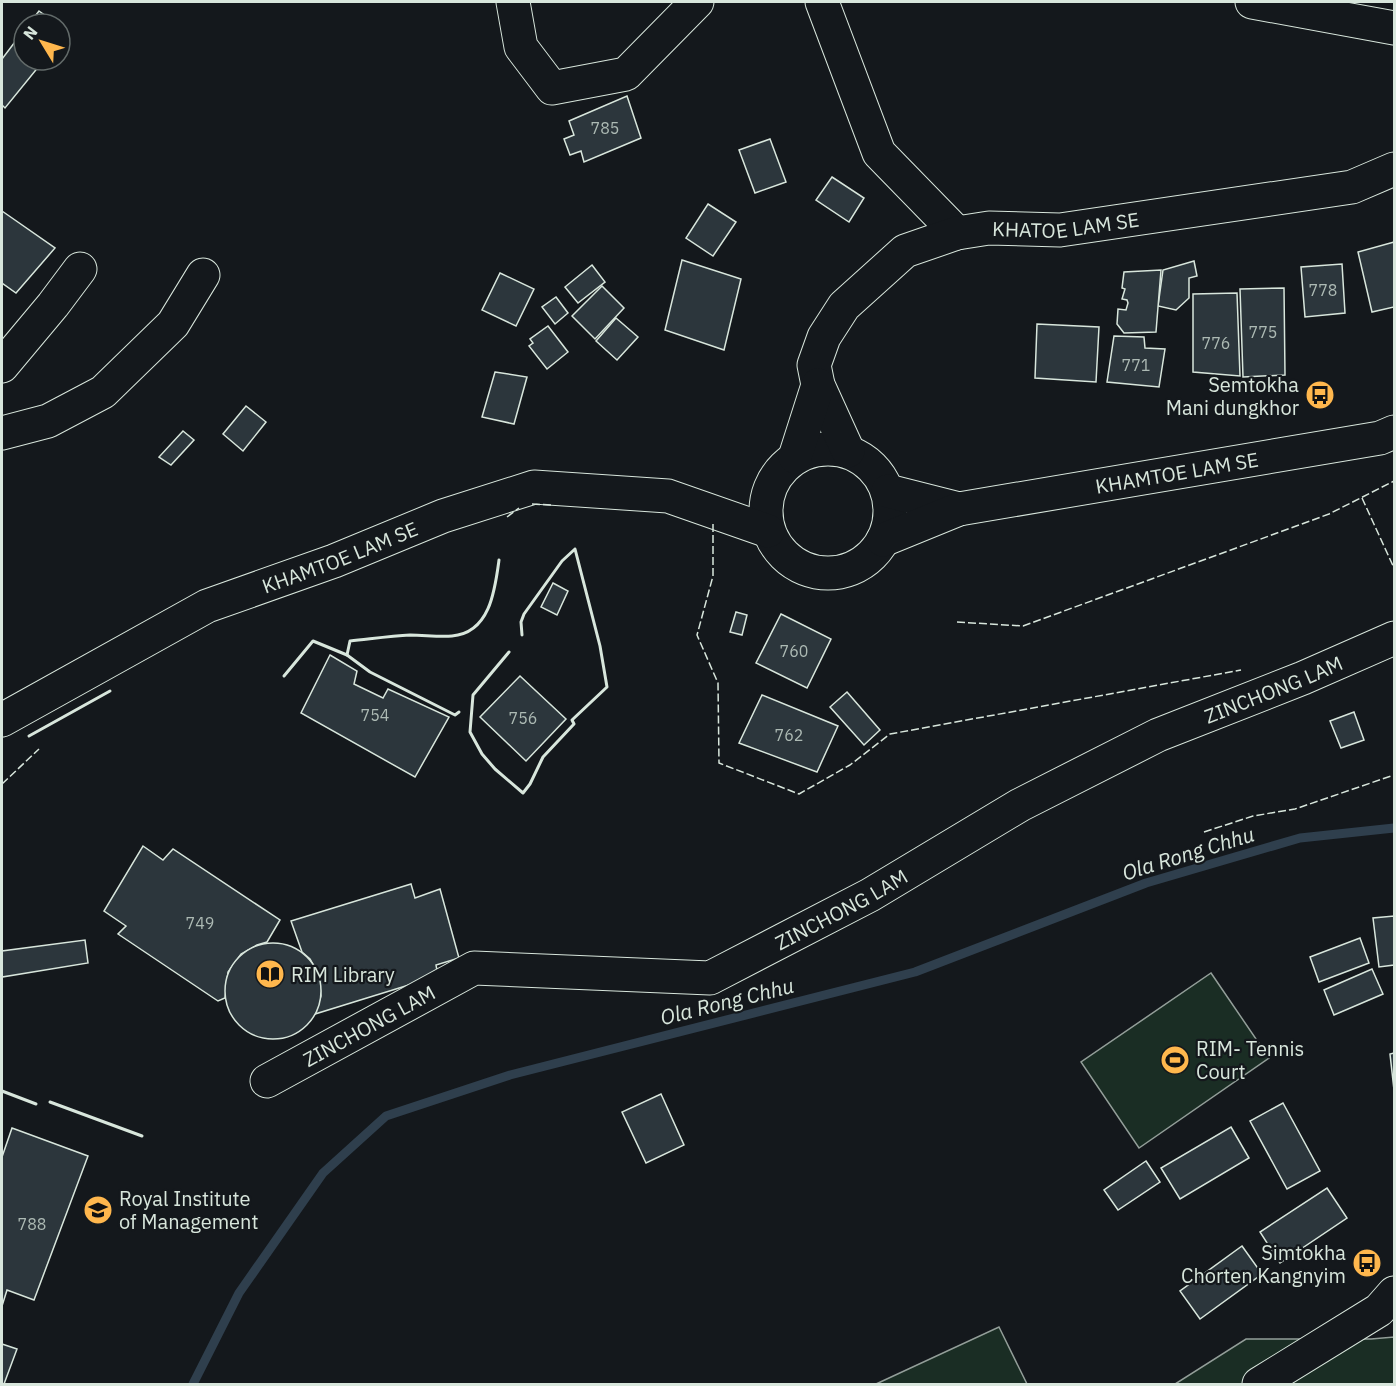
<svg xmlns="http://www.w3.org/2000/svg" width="1396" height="1386" viewBox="0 0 1396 1386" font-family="'IBM Plex Sans',sans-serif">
<rect width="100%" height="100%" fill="#14181c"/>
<!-- green -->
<g fill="#1a2d24" stroke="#939e99" stroke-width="1.5">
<path d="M1211 973 1269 1058 1139 1148 1081 1062Z"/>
<path d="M999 1327 1027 1384H876Z"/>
<path d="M1394 1337V1384H1175L1246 1339H1371Z"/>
</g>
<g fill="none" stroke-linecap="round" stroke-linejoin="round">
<!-- stream -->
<path stroke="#2f3f4d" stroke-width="9" d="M193 1384 239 1293 323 1173 386 1116 510 1075 915 972 1146 883 1300 838 1394 828"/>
</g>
<!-- building -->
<g fill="#2c363c" stroke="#d8e6dc" stroke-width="1.5">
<path d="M39 11 53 21 51 24H29Z"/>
<path d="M24 30V60H44L5 108 2 105V59Z"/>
<path d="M627 96 641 138 584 162 581 151 570 155 564 139 574 135 569 121Z"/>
<path d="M770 139 786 182 755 193 739 150Z"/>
<path d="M832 177 864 198 849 222 816 200Z"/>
<path d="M708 204 736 222 713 256 686 238Z"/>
<path d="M2 211 55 248 16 293 2 283Z"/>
<path d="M1394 242V307L1372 312 1358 252Z"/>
<path d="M682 260 741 279 724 350 665 330Z"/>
<path d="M1194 261 1197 276 1189 278V298L1176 310 1158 306 1163 270Z"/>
<path d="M1342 264 1345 313 1305 317 1301 267Z"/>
<path d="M592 265 605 282 578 303 565 287Z"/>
<path d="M1161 270 1156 332 1124 333 1117 324 1118 309 1126 310 1128 303 1127 300 1122 299 1125 289 1122 288 1124 272Z"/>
<path d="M500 273 534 289 516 326 482 310Z"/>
<path d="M602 286 624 308 595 339 572 316Z"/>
<path d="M1284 288 1285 375 1243 377 1240 289Z"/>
<path d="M1237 293 1240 376 1193 372V294Z"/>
<path d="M556 297 568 313 555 324 542 307Z"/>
<path d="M616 318 638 337 617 360 596 341Z"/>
<path d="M1037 324 1099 327 1096 382 1035 378Z"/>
<path d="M548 326 568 352 547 369 529 346 533 343 530 339Z"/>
<path d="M1114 336 1144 337 1145 348 1165 349 1159 387 1107 382Z"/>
<path d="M495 372 527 377 514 424 482 417Z"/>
<path d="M246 406 266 422 243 451 223 434Z"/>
<path d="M183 431 194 440 171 465 159 457Z"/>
<path d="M553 583 568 591 557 615 541 607Z"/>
<path d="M736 612 747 615 742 635 730 632Z"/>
<path d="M781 614 831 639 807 688 756 663Z"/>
<path d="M330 655 357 671 354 684 383 698 388 689 449 717 415 777 301 713Z"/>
<path d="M520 676 566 719 526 761 480 717Z"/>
<path d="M847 692 880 730 864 745 830 707Z"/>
<path d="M762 695 838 726 817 772 739 743Z"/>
<path d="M1354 712 1364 740 1341 748 1330 721Z"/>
<path d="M143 846 163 860 173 849 280 920 267 942 257 945 241 954 228 972 225 998 218 1001 118 934 126 926 104 911Z"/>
<path d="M411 884 415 898 440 889 459 958 436 965 438 976 315 1014 321 996 319 975 310 959 302 952 291 921Z"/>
<path d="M1394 916V965L1379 967 1373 918Z"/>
<path d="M1360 938 1369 963 1319 982 1310 957Z"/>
<path d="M85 940 88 963 2 977V951Z"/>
<circle cx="273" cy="991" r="48"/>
<path d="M1372 969 1383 994 1334 1015 1324 990Z"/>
<path d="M1394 1053V1090L1390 1054Z"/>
<path d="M661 1094 684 1145 646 1163 622 1112Z"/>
<path d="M1283 1103 1320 1171 1287 1189 1250 1121Z"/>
<path d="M1231 1127 1249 1158 1180 1199 1161 1168Z"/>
<path d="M12 1128 88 1156 34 1300 7 1290 2 1306V1157Z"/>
<path d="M1146 1161 1160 1182 1118 1210 1104 1190Z"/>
<path d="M1327 1188 1347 1218 1280 1263 1260 1232Z"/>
<path d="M1242 1246 1262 1274 1200 1319 1180 1291Z"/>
<path d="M2 1344 17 1349 4 1384H2Z"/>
</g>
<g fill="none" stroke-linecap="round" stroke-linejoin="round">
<!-- minor casing -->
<g stroke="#d8e6dc" stroke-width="35">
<g id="minor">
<path d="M513 2 521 47 552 88 626 74 697 2"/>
<path d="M822 2 879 153 957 233"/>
<path d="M1252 2 1394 28"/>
<path d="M2 366 53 305 80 269"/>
<path d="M2 433 48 421 103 392 173 324 203 275"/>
<path id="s1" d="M267 1081 474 968 710 978 870 895 1020 805 1158 735 1303 678 1394 638"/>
</g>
</g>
<!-- major casing -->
<g stroke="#d8e6dc" stroke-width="35">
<g id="major">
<circle cx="828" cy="511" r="62"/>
<path id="s2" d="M848 451 818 385 814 365 824 337 844 306 905 251 957 233 989 228 1060 230 1352 187 1394 169"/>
<path d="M795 457 818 385"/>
<path d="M888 491 959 509"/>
<path id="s3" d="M883 540 959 509 1380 438 1394 432"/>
<path id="s4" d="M2 720 207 606 334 561 443 516 534 487 668 496 768 531"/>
<path d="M1259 1384 1379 1310 1394 1293"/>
</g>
</g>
<!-- minor -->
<use href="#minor" stroke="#14181c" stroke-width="33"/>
<!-- major -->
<use href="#major" stroke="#14181c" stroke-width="33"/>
<!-- fence -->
<g stroke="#d8e6dc" stroke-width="1.5" stroke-dasharray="8 3" stroke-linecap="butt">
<path d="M1362 498 1394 568"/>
<path d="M532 504 553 505"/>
<path d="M507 517 519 508"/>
<path d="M713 524V576L697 635 718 683 719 763 799 794 850 765 890 734 1241 670"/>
<path d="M957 622 1023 626 1329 514 1394 481"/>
<path d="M2 784 39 749"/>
<path d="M1204 832 1253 816 1295 809 1394 775"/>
</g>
<!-- wall -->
<g stroke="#d8e6dc" stroke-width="3">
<path d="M509 652 473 695 470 732 482 754 495 769 523 793 530 784 543 757 574 724 572 720 607 687 600 646 575 549 562 561 524 614 521 622 522 635"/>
<path d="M347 655 350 641C370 639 390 636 410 635 424 635 438 637 452 636 490 633 495 590 499 560"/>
<path d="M284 676 313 641 347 655 370 672 455 715 459 712"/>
<path d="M29 736 110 691"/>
<path d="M2 1091 36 1104"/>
<path d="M50 1102 142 1136"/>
</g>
</g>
<!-- icons -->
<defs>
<g id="bus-disc" transform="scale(1.5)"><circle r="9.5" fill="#ffb74d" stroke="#14181c"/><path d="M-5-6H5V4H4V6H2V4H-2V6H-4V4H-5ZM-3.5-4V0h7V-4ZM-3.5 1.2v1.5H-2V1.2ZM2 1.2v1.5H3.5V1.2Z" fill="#111"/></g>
<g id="library-disc" transform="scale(1.5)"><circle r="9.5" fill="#ffb74d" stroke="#14181c"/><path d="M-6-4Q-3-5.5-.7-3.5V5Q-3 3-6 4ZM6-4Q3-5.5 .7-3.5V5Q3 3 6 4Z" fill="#111"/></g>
<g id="stadium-disc" transform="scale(1.5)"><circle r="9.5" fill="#ffb74d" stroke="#14181c"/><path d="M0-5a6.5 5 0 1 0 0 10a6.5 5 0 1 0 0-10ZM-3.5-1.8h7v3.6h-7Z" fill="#111"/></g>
<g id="university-disc" transform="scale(1.5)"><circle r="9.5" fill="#ffb74d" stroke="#14181c"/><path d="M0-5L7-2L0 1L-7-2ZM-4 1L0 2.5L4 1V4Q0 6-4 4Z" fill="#111"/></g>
</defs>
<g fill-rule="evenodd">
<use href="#bus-disc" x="1320" y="395"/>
<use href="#library-disc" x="270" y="974"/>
<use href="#stadium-disc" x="1175" y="1060"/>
<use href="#university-disc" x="98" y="1210"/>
<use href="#bus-disc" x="1367" y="1263"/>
</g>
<g text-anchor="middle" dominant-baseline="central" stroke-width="4.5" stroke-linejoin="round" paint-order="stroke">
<!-- number labels -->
<g font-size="16" fill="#adbab4">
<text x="605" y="128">785</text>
<text x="1323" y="290">778</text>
<text x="1263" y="332">775</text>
<text x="1216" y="343">776</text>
<text x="1136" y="365">771</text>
<text x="794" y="651">760</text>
<text x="375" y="715">754</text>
<text x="523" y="718">756</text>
<text x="789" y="735">762</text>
<text x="200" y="923">749</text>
<text x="32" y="1224">788</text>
</g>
<!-- street labels -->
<g font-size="20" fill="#d8e6dc" stroke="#14181c">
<text stroke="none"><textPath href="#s2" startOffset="406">KHATOE LAM SE</textPath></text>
<text stroke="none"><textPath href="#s3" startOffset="303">KHAMTOE LAM SE</textPath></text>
<text stroke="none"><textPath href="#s4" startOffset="376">KHAMTOE LAM SE</textPath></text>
<text stroke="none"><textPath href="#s1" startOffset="1106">ZINCHONG LAM</textPath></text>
<text stroke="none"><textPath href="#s1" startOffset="620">ZINCHONG LAM</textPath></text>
<text stroke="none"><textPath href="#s1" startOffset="116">ZINCHONG LAM</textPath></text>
</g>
<!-- poi labels -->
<g font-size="20" fill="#d8e6dc" stroke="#14181c" text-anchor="start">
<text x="1299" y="384" text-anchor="end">Semtokha<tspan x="1299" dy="23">Mani dungkhor</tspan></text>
<text x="291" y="974">RIM Library</text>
<text x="1196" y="1048">RIM- Tennis<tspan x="1196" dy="23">Court</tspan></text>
<text x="119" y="1198">Royal Institute<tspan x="119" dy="23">of Management</tspan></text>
<text x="1346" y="1252" text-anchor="end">Simtokha<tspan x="1346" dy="23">Chorten Kangnyim</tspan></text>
</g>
<!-- water labels -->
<g font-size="21" font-style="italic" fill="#d8e6dc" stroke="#14181c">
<text transform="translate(1188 853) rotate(-17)">Ola Rong Chhu</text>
<text transform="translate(727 1001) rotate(-14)">Ola Rong Chhu</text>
</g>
</g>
<!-- border -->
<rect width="1396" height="1386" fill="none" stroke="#d8e6dc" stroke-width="6"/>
<!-- north arrow -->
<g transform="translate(42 42) rotate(308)"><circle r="28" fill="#14181c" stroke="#626a69" stroke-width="1.5"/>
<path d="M0-4.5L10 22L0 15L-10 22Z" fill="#ffb74d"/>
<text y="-9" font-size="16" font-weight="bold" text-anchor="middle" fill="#d8e6dc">N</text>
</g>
</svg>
